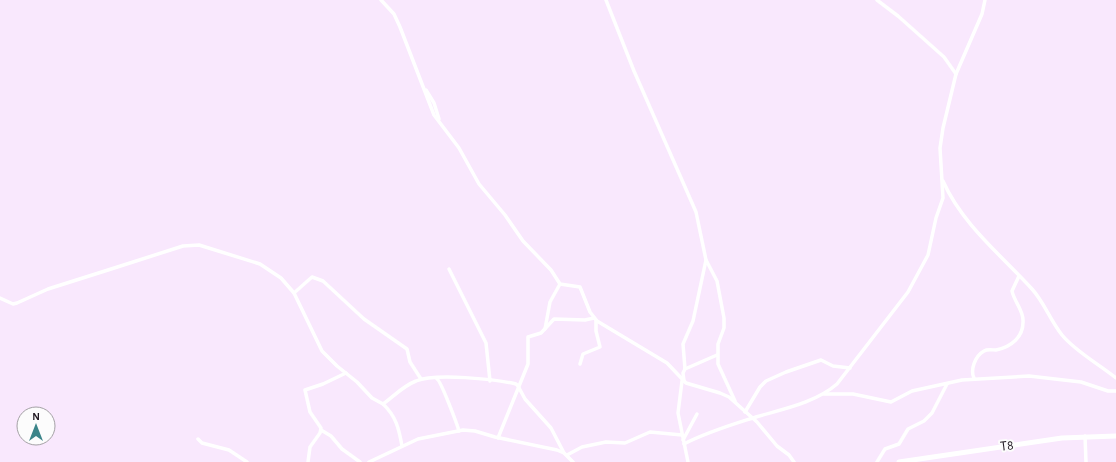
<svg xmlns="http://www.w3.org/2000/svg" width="1116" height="462" viewBox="0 0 1116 462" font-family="'Alegreya Sans',sans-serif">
<rect width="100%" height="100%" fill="#f9e8fd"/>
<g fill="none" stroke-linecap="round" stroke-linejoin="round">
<!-- street -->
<g stroke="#fff" stroke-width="3.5">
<path d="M381 0 394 14 400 27 434 115 459 148 479 184 505 215 523 241 551 270 560 284 580 287 590 312 597 321 667 363 686 383 720 393 729 397 757 422 777 446 789 455 794 462"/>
<path d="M606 0 634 71 696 212 706 260 717 281 724 318V328L718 344V364L735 401"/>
<path d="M877 0 898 16 944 57 956 74"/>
<path d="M426 90 434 103 439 119"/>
<path d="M943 181C962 224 1001 255 1032 289 1044 302 1050 320 1062 335 1076 352 1099 364 1116 378"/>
<path d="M449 269 486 343 490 381"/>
<path d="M294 293 312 277 323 281 364 319 407 349 410 362 421 379"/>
<path d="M0 298 13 304 17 303 48 289 108 270 183 246 199 245 260 264 281 278 294 293 322 351 337 366 357 382 372 398 383 404C394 396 403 386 416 381 435 373 495 379 516 384L518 386 525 399 551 428 564 453"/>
<path d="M545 329 550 302 560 284"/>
<path d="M580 364 583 354 600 347 596 331V320"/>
<path d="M685 369 683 344 693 321 706 260"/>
<path d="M974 378C970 370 975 356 984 351 987 349 992 350 996 350 1011 347 1024 337 1023 320 1023 310 1014 301 1012 291L1019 276"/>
<path d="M437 379C441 381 457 424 459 431"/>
<path d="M682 381 678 413 688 462"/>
<path d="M684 381 683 373 685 369 717 355"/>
<path d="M824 394H853L891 402 912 391 962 380 1029 376 1081 382 1108 391H1116"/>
<path d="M383 404C396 416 399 429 402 446"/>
<path d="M745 412 760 387 766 381 786 372 821 360 833 366 850 368"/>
<path d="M321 430 331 436 342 449 360 462"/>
<path d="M1085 436 1086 462"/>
<path d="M498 438 528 364V337L541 333 554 319 585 320 594 318"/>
<path d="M198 439 202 443 229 450 247 462"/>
<path d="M683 440 697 414"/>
<path d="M684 444C707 432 731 425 756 417 783 409 815 403 837 384L908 292 928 255 936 218 943 198 940 148 943 128 956 74 982 14 985 0"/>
<path d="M567 455 582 447 606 442 625 443 650 432 682 435"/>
<path d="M308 462 310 447 320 433 321 428 310 412 305 390 323 384 346 373"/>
<path d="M369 462 418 439 463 430 475 431 495 437 557 450 564 453 573 462"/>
<path d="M877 462 885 449 899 444 908 429 924 421 932 413 947 384"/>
</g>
<!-- secondary -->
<path stroke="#fff" stroke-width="5" d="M899 462 1062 438 1116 436"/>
</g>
<g text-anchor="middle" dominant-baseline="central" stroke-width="4" stroke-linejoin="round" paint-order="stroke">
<!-- street labels -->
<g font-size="14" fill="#201922" stroke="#fcfcfc">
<text transform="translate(1007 446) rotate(-7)">T8</text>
</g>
</g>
<!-- north arrow -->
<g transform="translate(36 426)"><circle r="19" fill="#fcfcfc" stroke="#a4a1a5"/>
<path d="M0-3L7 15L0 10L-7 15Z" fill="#3b8489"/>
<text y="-6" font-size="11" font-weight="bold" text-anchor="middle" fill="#201922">N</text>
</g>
</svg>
